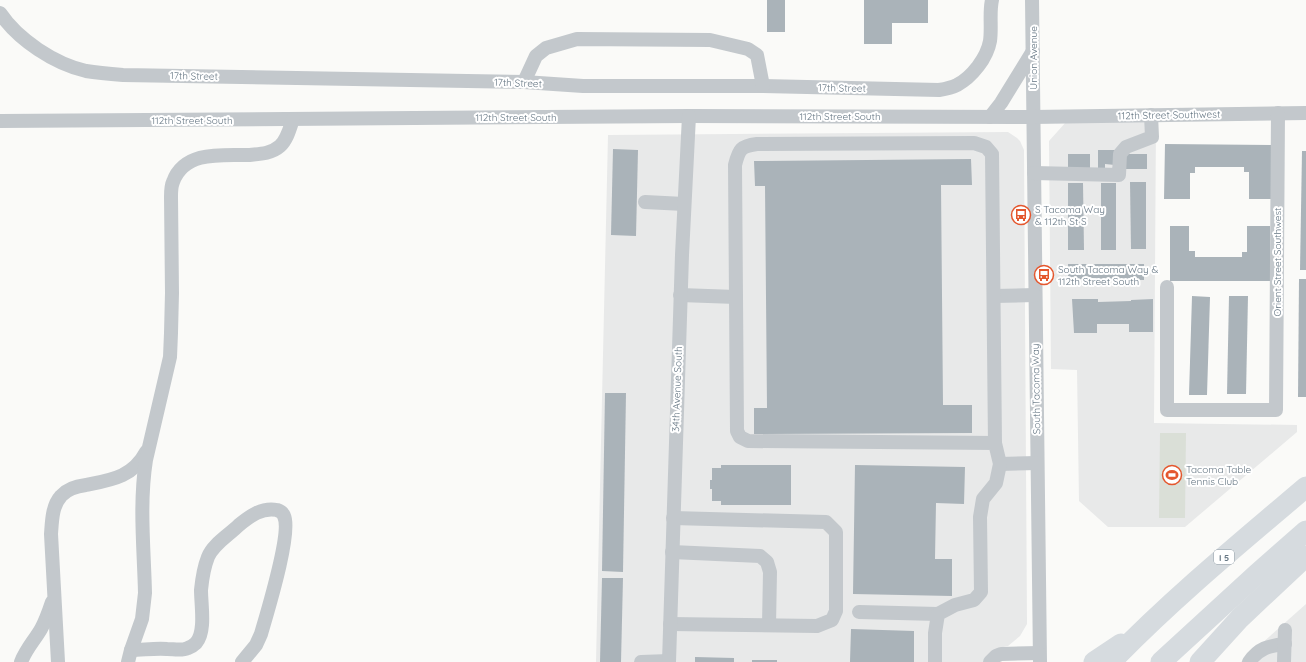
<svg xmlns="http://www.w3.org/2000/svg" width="1306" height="662" viewBox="0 0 1306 662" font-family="Quicksand,sans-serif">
<rect width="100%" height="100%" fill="#fafaf8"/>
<!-- built -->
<g fill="#e8e9e9">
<path d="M1156 121 1154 423 1297 425V432L1185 527H1108L1079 501 1077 370 1051 369 1049 141 1066 122Z"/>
<path d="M1008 132 1017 138 1020 141 1024 150 1027 624 1020 636 1008 646 998 648 985 662H596L608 135Z"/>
<path d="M1306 604V662H1241Z"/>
</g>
<!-- green -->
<path fill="#dadfd7" d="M1160 433H1186L1185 518H1159Z"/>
<!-- building -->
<g fill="#aab3b9">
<rect x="767" y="0" width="18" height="32"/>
<path d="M864 0H928V23H892V44H864Z"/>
<path d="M1165 144 1271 145V199H1249V172H1244V167H1195V173H1190V199H1164Z"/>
<path d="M613 149 638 150 636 236 611 235Z"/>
<path d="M1098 150H1115V165L1105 164V168H1098Z"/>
<path d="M1302 151H1306V270H1300Z"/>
<rect x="1068" y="154" width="22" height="15"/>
<rect x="1125" y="154" width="22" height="15"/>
<path d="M971 159 972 185H941L943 405H972V433L754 434V408H767L765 186H755L754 161Z"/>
<path d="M1130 182H1146V249H1131Z"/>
<path d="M1068 183H1083L1084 250H1068Z"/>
<rect x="1101" y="183" width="15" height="67"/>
<path d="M1170 226H1189V251H1195V257H1242V252H1247V226H1270V281H1170Z"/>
<path d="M1068 264H1144V280L1068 279Z"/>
<path d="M1299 279H1306V397H1298Z"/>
<path d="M1192 296 1210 297 1207 395H1189Z"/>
<path d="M1229 296H1248L1246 394H1227Z"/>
<path d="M1072 299H1098V302L1131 301V300L1153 299V332H1129V324H1097V333H1074Z"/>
<path d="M605 393H626L623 572 602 571Z"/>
<path d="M721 465H791V505H721V501H712V489H710V480H712V468H721Z"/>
<path d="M855 465 965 467 964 504 936 503 935 559H952V596L853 594Z"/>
<path d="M602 578H623L621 662H600Z"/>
<path d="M851 629 914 631V662H850Z"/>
<path d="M695 657 734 658V662H695Z"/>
<rect x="752" y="660" width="25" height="2"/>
</g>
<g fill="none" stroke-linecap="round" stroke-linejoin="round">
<!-- minor -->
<g stroke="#c3c8cc" stroke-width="14">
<path d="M1032 0 1040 662"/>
<path d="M0 13C18 40 55 64 86 71 98 73 110 74 123 75L524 82 583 86H763L939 90C945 89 951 88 957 85 972 77 987 58 990 41 992 27 989 13 992 0"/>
<path d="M524 82 536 56 546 48 577 39 710 40 748 49 757 55 763 86"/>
<path d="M990 117 1001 103 1033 51"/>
<path d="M0 121 689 116 1033 117 1306 113"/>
<path d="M1034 173 1119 175 1120 154 1126 147 1152 137 1151 115"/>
<path d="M645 202 684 204"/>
<path d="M1167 287V410H1276L1278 113"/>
<path d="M680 295 736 297"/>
<path d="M994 296 1035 295"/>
<path d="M1000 464 1037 463"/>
<path d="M672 552 760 556 767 562 770 572 769 625"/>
<path d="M859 612 938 614"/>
<path d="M670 624 817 626 832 620 836 611V532L826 522 673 518"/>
<path d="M131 650C143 650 155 648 167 649 174 649 182 651 188 648 191 647 194 645 196 643 206 632 201 605 201 590 202 580 204 567 208 557 213 544 229 535 239 525 250 516 262 507 277 510 280 511 283 513 284 516 292 532 267 613 261 634L256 645 242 662"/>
<path d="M21 662C26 649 34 641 41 629 46 620 49 611 52 602"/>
<path d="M58 662 51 534C52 521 52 506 61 496 67 489 77 486 86 485 111 480 133 477 146 452"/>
<path d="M128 662 131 650 142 619 145 593C144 549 139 504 146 460L170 357 171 333 172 293 171 197C171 192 171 186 173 182 184 151 221 155 248 155 259 154 271 154 280 146 287 140 290 128 293 119"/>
<path d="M641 662 669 661"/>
<path d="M669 662 682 255 689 116"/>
<path d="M935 662V633L938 614 955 605 974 600 981 592 980 517 983 499 996 483 1000 464 995 443 992 154 986 147 974 143 757 144C741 146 739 149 735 165L737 431 740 437 748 441 995 443"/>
<path d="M990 662 996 656 1001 654 1039 653"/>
<path d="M1249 662C1259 648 1268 646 1285 644"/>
<path d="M1284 662 1285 630"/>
</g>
<!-- highway -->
<g stroke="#d6dbdf" stroke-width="21">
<path d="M1094 662 1121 644"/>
<path d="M1111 662C1172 599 1240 543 1306 487"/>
<path d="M1161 662 1257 574 1306 531"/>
<path d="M1200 662 1240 618 1306 556"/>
</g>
</g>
<!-- icons -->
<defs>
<g id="bus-ring" transform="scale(1)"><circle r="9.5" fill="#fff" stroke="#e4572e" stroke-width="1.5"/><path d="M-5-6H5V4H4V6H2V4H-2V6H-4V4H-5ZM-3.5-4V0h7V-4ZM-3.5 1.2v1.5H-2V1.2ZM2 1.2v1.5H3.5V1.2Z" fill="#e4572e"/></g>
<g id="stadium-ring" transform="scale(1)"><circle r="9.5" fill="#fff" stroke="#e4572e" stroke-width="1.5"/><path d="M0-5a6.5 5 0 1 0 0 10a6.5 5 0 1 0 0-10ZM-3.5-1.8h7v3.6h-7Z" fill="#e4572e"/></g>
</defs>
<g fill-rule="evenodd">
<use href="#bus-ring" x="1021" y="215"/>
<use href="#bus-ring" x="1044" y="275"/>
<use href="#stadium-ring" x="1172" y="475"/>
</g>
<g text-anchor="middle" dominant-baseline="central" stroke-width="4" stroke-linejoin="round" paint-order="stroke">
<!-- shield labels -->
<rect fill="#fff" stroke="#939fa8" stroke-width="1" x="1214" y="550" width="20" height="14" rx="3"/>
<g font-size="9" font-weight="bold" fill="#657683">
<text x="1224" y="557">I 5</text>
</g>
<!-- street labels -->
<g font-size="10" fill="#657683" stroke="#fff">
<text transform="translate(1033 58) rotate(-90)">Union Avenue</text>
<text transform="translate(194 76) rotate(1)">17th Street</text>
<text transform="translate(518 83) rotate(2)">17th Street</text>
<text transform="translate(842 88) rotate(1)">17th Street</text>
<text transform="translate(1169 115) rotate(-1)">112th Street Southwest</text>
<text x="840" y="116">112th Street South</text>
<text x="516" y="117">112th Street South</text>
<text x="192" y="120">112th Street South</text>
<text transform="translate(1277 262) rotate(-90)">Orient Street Southwest</text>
<text transform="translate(677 389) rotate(-88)">34th Avenue South</text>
<text transform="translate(1036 389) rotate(-91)">South Tacoma Way</text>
</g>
<!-- poi labels -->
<g font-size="10" fill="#657683" stroke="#fff" text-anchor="start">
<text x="1035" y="209">S Tacoma Way<tspan x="1035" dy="12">&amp; 112th St S</tspan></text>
<text x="1058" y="269">South Tacoma Way &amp;<tspan x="1058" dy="12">112th Street South</tspan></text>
<text x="1186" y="469">Tacoma Table<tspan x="1186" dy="12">Tennis Club</tspan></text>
</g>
</g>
</svg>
